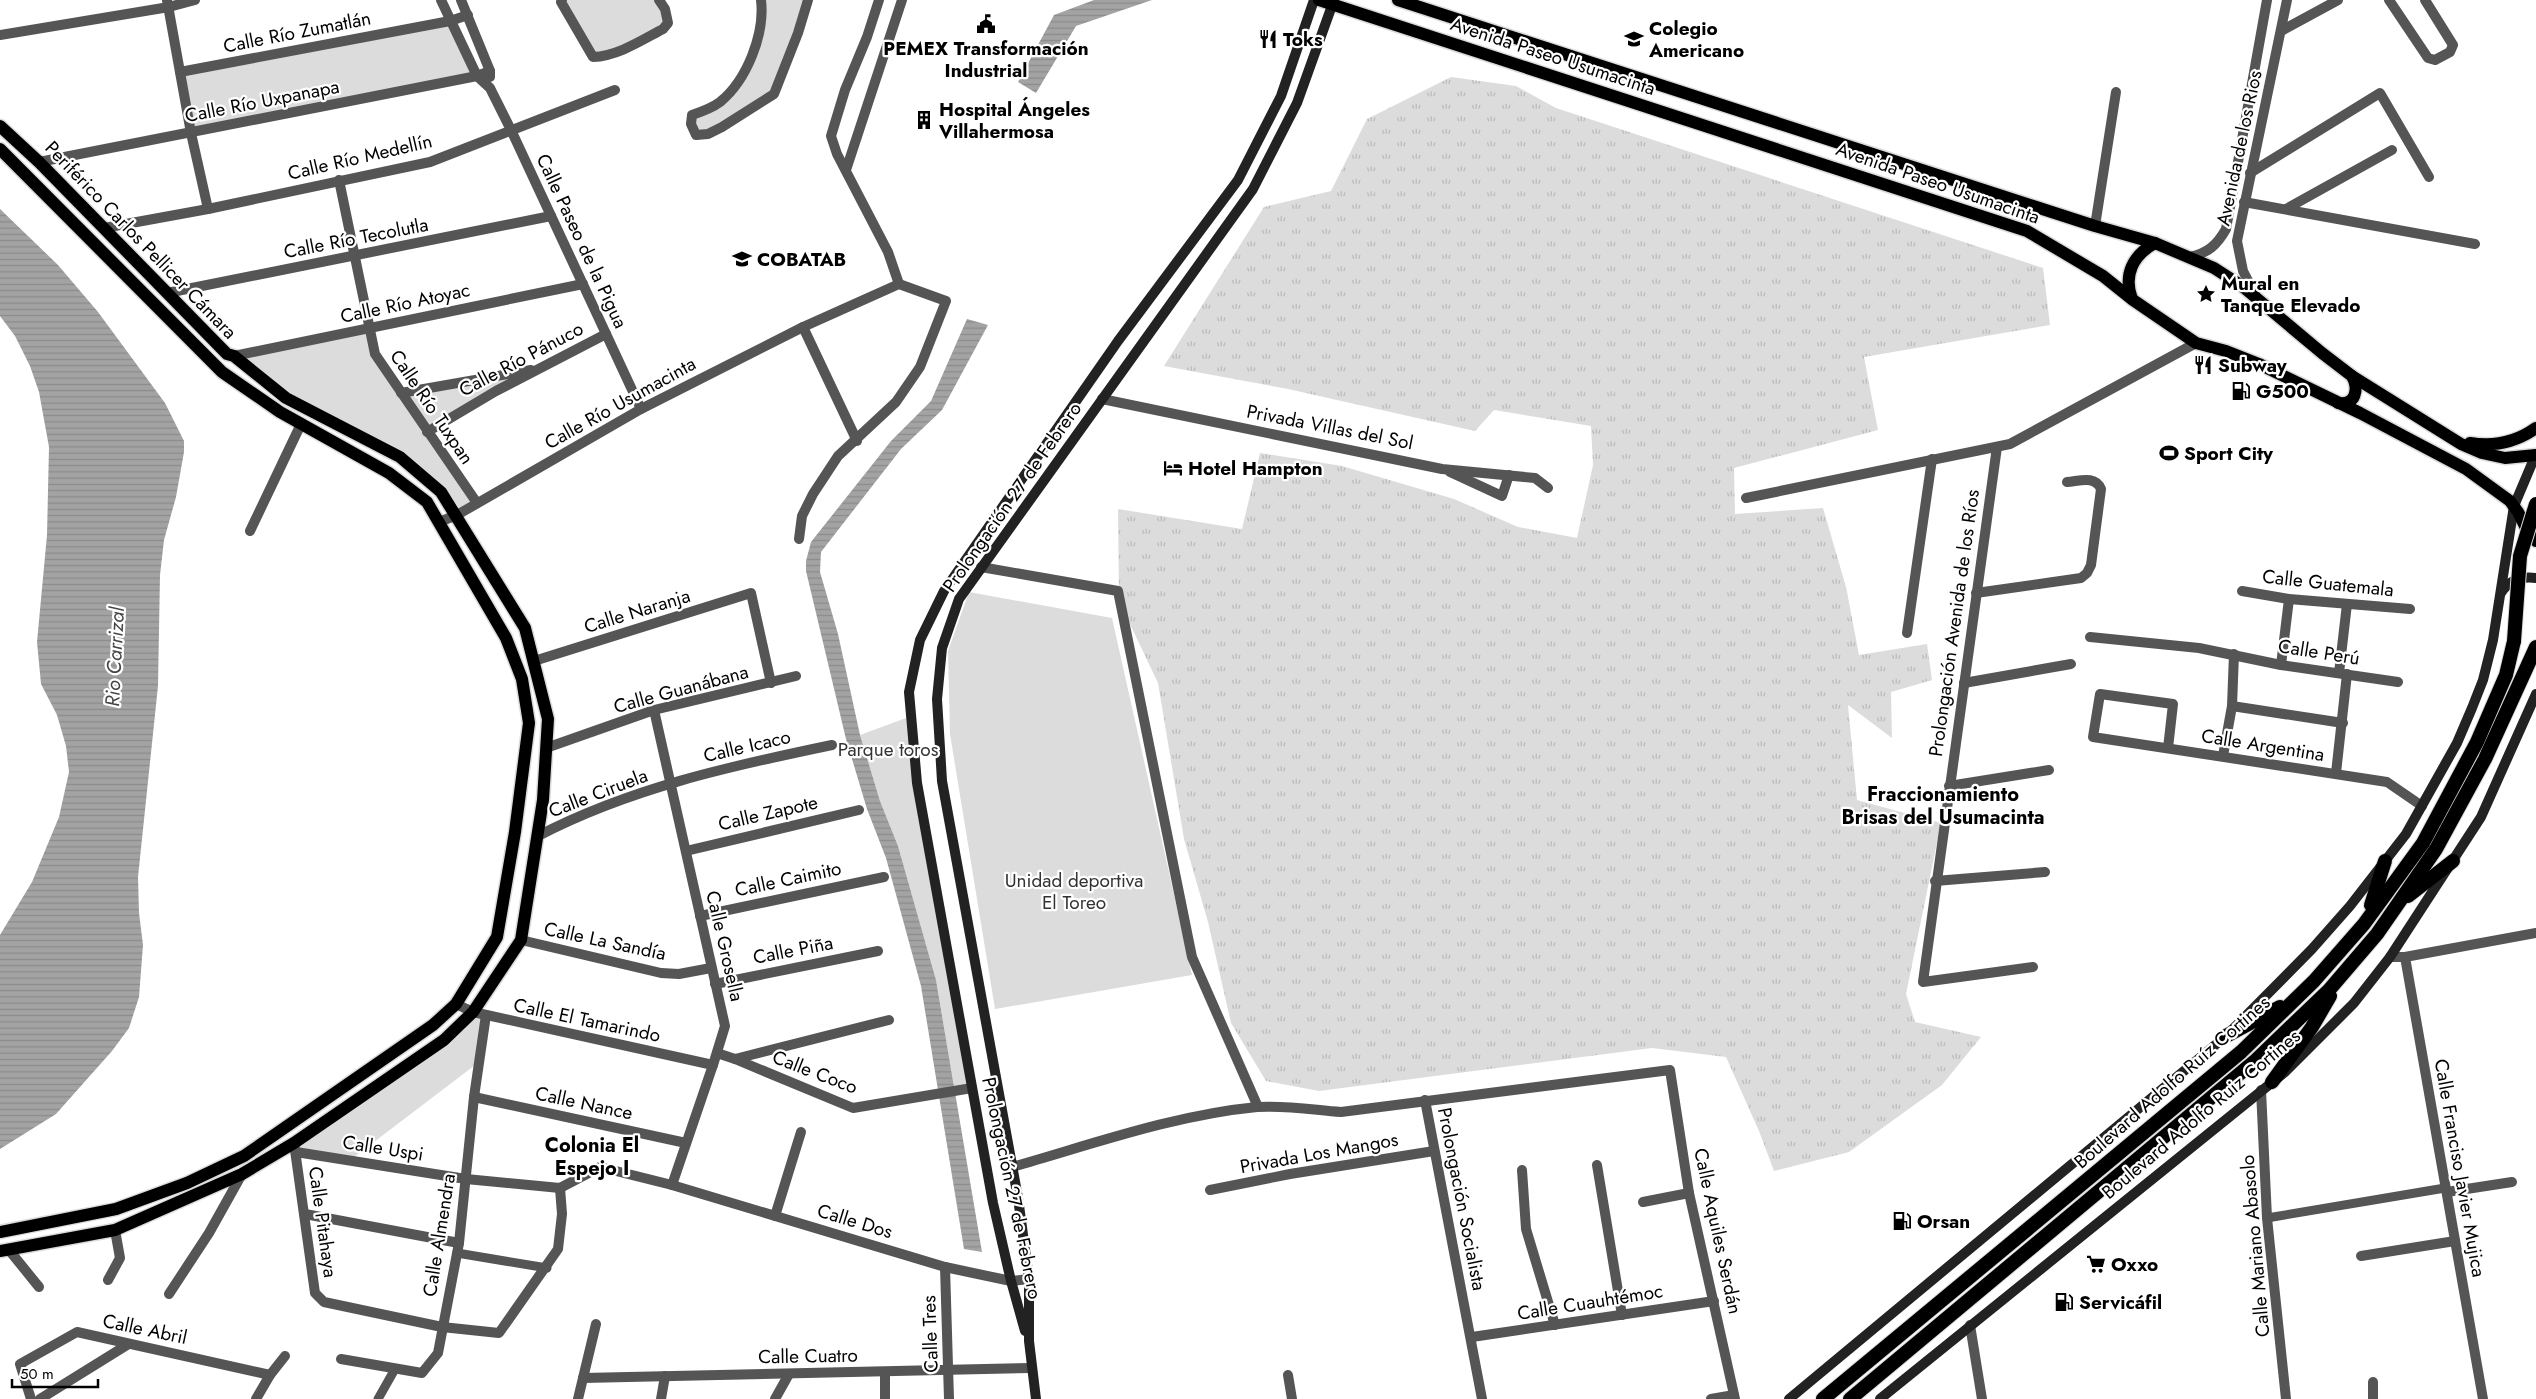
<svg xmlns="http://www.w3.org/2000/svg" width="2536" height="1399" viewBox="0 0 2536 1399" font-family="Jost,sans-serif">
<defs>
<pattern id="grass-tufts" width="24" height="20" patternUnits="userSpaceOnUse" patternTransform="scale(1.25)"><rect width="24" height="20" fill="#dcdcdc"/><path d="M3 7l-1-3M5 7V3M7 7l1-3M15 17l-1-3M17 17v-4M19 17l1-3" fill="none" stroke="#bbb"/></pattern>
<pattern id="water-rules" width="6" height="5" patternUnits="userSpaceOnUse" patternTransform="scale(1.25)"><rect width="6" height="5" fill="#a3a3a3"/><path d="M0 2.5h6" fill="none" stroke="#8b8b8b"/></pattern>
</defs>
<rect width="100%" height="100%" fill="#fff"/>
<!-- grass -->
<path fill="url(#grass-tufts)" d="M1451 77 1516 86 1556 108 2043 268 2050 325 1864 357 1878 430 1734 468 1735 514 1823 508 1846 587 1859 655 1927 644 1932 680 1891 692 1892 738 1848 705 1857 800 1941 823 1906 994 1915 1022 1981 1037 1942 1085 1849 1152 1774 1171 1759 1131 1726 1057 1652 1048 1319 1091 1266 1081 1231 1023 1208 922 1184 839 1158 683 1119 601 1118 509 1242 529 1260 453 1342 466 1454 499 1518 527 1577 538 1593 465 1591 426 1494 410 1475 431 1288 389 1164 366 1264 207 1331 191 1367 119Z"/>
<!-- park -->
<g fill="#dcdcdc">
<path d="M562 0H659L665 9 663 29 593 57Z"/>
<path d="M761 0H808L774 94 696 135 692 115 720 102 753 51Z"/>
<path d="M450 21 477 76 191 133 180 72Z"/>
<path d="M370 328 375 354 401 393 542 368 427 432 477 503 457 515 400 457 286 398 234 356Z"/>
<path d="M969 592 1112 618 1192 975 995 1009 950 734 948 651Z"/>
<path d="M906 718 972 1088 955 1091 936 980 898 846 880 801 860 735Z"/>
<path d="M473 1012 486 1015 479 1062 349 1161 296 1152 294 1143Z"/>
</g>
<!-- water -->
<g fill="url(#water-rules)">
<path d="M1094 0H1152L1076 26 1036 93 1018 82 1054 15Z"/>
<path d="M0 209 58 265 98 312 165 403 184 441V452L176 497 164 540 160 575 158 686 138 877 139 913 143 945 139 997 129 1028 112 1051 56 1114 0 1149V935L32 882 59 817 69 772 66 746 57 715 41 684 37 642 47 535 49 447 39 392 30 366 15 336 0 316Z"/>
<path d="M967 319 988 325 942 410 901 449 821 552 820 572 838 634 860 735 880 801 898 846 936 980 982 1252 964 1249 921 986 886 858 867 809 846 739 806 571V561L811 542 891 441 931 401Z"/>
</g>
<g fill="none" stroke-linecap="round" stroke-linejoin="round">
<!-- primary casing -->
<g stroke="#dbdbdb" stroke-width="15">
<g id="primary">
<path d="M1319 0 2027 231 2103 276 2133 300 2196 343 2226 351 2259 364 2360 413 2466 469 2510 501 2518 512 2528 532 2536 541"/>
<path d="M1398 0 2095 226 2155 243 2214 268 2242 286 2322 353 2352 376 2461 444 2482 453 2505 458 2536 455"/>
<path d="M0 126 39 162 227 354 234 356 286 398 400 457 441 492 525 628 548 719 543 800 521 940 473 1012 444 1040 294 1143 242 1174 115 1230 0 1251"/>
<path d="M0 149 222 372 280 412 389 473 427 502 506 638 522 679 529 723 515 832 497 937 456 1004 433 1025 244 1156 187 1183 116 1209 0 1232"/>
<path d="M2132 299C2123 275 2133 255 2155 243"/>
<path d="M2338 403C2356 406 2359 389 2352 376"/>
<path d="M2470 443C2494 447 2515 443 2536 428"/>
</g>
</g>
<!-- trunk casing -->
<g stroke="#dbdbdb" stroke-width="16">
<g id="trunk">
<path d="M2408 896 2453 861"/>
<path d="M2371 905 2385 861"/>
<path d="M2226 1036 2280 1007"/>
<path d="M2272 1082 2312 1027 2330 996"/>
<path d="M1823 1399 2241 1052 2314 981 2364 924 2423 843 2477 742 2506 675 2514 641"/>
<path d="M1850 1399 2256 1060 2329 990 2377 934 2436 849 2485 759 2536 647"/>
</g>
</g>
<!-- pedestrian -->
<g stroke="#555" stroke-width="9">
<path d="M2267 1218 2445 1188"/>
<path d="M457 1253 547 1268"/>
<path d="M378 1399 395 1369"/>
</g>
<!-- minor -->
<g stroke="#555" stroke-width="10">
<path d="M167 0 191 133 208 209"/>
<path d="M441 0 477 76 490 88 512 132 641 409"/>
<path d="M461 0 490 71V77"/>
<path d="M562 0 561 2 593 57C618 56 642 40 663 29L668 23 665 9 659 0"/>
<path d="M761 0C765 34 747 80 720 102 712 108 701 112 692 115L691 124 696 135 708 134 722 127 774 94 798 33 808 0"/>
<path d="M879 0 867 37 845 90 831 136 837 154 888 252 899 284"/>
<path d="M2389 0 2428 58 2435 60 2450 52 2453 45 2425 0"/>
<path d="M2281 31 2338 0"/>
<path d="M0 35 169 7 195 0"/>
<path d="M180 72 450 21 468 15"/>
<path d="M39 162 477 76 490 71"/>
<path d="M846 170 902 0"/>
<path d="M2250 173 2380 93 2429 177"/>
<path d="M339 180 375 354 477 503"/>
<path d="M2244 202 2475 244"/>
<path d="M2286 209 2392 150"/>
<path d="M2095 226 2116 92"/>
<path d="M104 228 208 209 430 162 615 90"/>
<path d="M167 293 551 216"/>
<path d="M234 356 583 284"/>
<path d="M401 393 531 370"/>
<path d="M1102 399 1442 469 1535 478 1548 488"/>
<path d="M427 432 496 391 606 334"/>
<path d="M1997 447 1923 982 2033 967"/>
<path d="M1450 472 1502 496 1509 475"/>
<path d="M1746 498 2010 444 2196 343"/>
<path d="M439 522 457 515 641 409 803 327"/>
<path d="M250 531 301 424"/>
<path d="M799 539 802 516 813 494 838 456 896 402 920 367 946 301 899 284 803 327 857 441"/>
<path d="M981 567 1118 591 1192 957 1258 1107"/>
<path d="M2242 591 2289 599 2410 609"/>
<path d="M1976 593 2081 578 2087 573 2091 565 2101 489C2095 475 2080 481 2067 482"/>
<path d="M1907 633 1932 459"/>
<path d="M2090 637 2199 648 2281 665 2398 682"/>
<path d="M534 661 751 593 771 683"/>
<path d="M2281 665 2289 599"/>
<path d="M2339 673 2347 604"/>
<path d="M1964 683 2071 664"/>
<path d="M2232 706 2343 723"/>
<path d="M654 710 725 1026 713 1065"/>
<path d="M546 748 654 710 796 676"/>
<path d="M2168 748 2173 704 2100 694 2093 737 2387 782 2422 806"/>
<path d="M2223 756 2232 706 2234 654"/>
<path d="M2336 773 2347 674"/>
<path d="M1949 786 2049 770"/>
<path d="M538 836C630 788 731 766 832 745"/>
<path d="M686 851 859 810"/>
<path d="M1935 881 2045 872"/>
<path d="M700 916 884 877"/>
<path d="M521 940 661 973 679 974 711 968"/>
<path d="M2390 957H2405L2483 1399"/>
<path d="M2405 957 2536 933"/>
<path d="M715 984 878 951"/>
<path d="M717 1053 735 1059 889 1020"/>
<path d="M735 1059 853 1108 972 1088"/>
<path d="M2261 1090 2267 1218 2286 1399"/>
<path d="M474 1097 686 1143"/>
<path d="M1425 1100 1482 1399"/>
<path d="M294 1143 315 1293 324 1302 442 1327 499 1333 558 1249 562 1214 560 1188"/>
<path d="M296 1152 466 1179 560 1188 600 1167 672 1185"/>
<path d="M1597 1165 1622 1315"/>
<path d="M1012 1167C1093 1144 1174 1115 1257 1107 1285 1105 1314 1110 1341 1112L1670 1070 1689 1193 1735 1399"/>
<path d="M1522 1170 1526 1229 1555 1325"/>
<path d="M1210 1190 1290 1174 1434 1151"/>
<path d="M2447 1192 2512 1182"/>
<path d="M1643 1202 1689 1193"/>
<path d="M305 1214 459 1243"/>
<path d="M775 1216 801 1132"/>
<path d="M9 1250 39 1287"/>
<path d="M2361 1256 2455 1241"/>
<path d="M945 1267 949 1399"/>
<path d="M108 1280 120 1258 115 1230"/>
<path d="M169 1294 209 1233 242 1174"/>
<path d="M1970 1325 1982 1399"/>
<path d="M1472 1337 1714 1301"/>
<path d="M341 1359 422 1373 438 1353 459 1243 474 1097 486 1015"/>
<path d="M1288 1375 1292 1399"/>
<path d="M583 1378 1032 1368"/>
<path d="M31 1399 20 1364 77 1332 270 1375"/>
<path d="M40 1399 127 1345"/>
<path d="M256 1399 270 1375 285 1356"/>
<path d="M578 1399 596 1324"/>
<path d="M661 1399 665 1376"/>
<path d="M775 1399 789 1374"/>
<path d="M885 1399V1372"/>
<path d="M1711 1399 1734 1395"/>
<path d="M2373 1399V1382"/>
</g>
<!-- tertiary -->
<g stroke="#555" stroke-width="10">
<path d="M2190 257C2208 253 2217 245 2226 229L2267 0"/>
<path d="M2255 294 2243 271 2237 241 2287 0"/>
<path d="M456 1004 473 1012 713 1065 672 1185 945 1267 1011 1281 1029 1279"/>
</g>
<!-- secondary -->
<g stroke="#222" stroke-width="10">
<path d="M2501 593C2509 580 2521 576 2536 578"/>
<path d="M1025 1331 1011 1281 993 1203 917 783 909 692 920 640 944 591 1118 341 1238 180 1281 96 1314 0"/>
<path d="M1036 1399 1029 1341V1279L1018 1198 942 781 937 699 942 648 959 599 1253 189 1297 103 1334 0"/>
<path d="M1789 1399 2226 1036 2312 949 2350 906 2406 834 2457 743 2472 708 2483 680 2493 640 2514 506 2536 454"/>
<path d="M1880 1399 2285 1072 2354 1003 2390 957 2481 817 2536 694"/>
</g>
<!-- primary -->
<use href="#primary" stroke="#000" stroke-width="12"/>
<!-- trunk -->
<use href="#trunk" stroke="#000" stroke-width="14"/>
<!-- trunk-bridge casing -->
<g stroke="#dbdbdb" stroke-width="16" stroke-linecap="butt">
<path id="trunk-bridge" d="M2514 641 2520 556 2536 504"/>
</g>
<!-- trunk-bridge -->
<use href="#trunk-bridge" stroke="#000" stroke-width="14"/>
</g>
<!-- icons -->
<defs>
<g id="civic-bare" transform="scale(1.5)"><path d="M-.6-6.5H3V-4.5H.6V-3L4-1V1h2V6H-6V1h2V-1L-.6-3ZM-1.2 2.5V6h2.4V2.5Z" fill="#000" stroke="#fff" stroke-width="2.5" paint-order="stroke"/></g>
<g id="restaurant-bare" transform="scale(1.5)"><path d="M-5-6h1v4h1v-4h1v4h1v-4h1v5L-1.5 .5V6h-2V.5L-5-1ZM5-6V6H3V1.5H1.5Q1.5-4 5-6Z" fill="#000" stroke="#fff" stroke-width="2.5" paint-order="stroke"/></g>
<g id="school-bare" transform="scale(1.5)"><path d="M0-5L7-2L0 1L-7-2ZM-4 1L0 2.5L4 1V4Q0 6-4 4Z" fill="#000" stroke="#fff" stroke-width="2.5" paint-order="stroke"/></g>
<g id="building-bare" transform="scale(1.5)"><path d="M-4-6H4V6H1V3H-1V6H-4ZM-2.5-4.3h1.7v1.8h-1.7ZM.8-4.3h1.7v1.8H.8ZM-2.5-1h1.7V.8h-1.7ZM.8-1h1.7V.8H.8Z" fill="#000" stroke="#fff" stroke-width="2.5" paint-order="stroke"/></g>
<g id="sight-bare" transform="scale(1.5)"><path d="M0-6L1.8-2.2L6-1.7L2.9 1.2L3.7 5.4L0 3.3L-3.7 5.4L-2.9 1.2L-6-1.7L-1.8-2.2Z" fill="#000" stroke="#fff" stroke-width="2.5" paint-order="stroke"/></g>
<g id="fuel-bare" transform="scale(1.5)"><path d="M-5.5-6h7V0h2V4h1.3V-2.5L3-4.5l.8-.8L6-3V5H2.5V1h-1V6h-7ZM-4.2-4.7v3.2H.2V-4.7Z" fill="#000" stroke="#fff" stroke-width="2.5" paint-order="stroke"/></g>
<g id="stadium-bare" transform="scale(1.5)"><path d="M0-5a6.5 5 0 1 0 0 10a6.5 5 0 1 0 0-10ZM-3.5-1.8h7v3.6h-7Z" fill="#000" stroke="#fff" stroke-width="2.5" paint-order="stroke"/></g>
<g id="hotel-bare" transform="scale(1.5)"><path d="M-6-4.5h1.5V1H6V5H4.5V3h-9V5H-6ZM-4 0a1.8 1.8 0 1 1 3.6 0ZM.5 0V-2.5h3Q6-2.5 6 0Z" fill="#000" stroke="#fff" stroke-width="2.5" paint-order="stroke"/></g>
<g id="supermarket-bare" transform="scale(1.5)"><path d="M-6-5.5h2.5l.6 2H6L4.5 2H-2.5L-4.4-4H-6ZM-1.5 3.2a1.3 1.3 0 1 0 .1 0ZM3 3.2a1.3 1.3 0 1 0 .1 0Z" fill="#000" stroke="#fff" stroke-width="2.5" paint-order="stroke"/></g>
</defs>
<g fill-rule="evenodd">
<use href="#civic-bare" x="986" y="24"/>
<use href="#restaurant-bare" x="1268" y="39"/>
<use href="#school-bare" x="1634" y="39"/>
<use href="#building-bare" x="924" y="120"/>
<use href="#school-bare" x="742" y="259"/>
<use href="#sight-bare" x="2206" y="294"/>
<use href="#restaurant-bare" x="2203" y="365"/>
<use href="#fuel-bare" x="2241" y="391"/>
<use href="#stadium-bare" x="2169" y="453"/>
<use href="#hotel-bare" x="1173" y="468"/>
<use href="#fuel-bare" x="1902" y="1221"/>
<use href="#supermarket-bare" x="2096" y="1264"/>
<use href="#fuel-bare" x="2064" y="1302"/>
</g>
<g text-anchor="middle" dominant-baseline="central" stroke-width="4.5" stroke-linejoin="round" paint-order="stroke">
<!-- poi labels -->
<g font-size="19" font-weight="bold" fill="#000" stroke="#fff" text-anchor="start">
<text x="1649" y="28">Colegio<tspan x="1649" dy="22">Americano</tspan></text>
<text x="1283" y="39">Toks</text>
<text x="986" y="48" text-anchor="middle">PEMEX Transformación<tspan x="986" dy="22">Industrial</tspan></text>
<text x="939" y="109">Hospital Ángeles<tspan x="939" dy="22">Villahermosa</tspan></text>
<text x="757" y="259">COBATAB</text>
<text x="2221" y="283">Mural en<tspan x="2221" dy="22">Tanque Elevado</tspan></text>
<text x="2218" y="365">Subway</text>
<text x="2256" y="391">G500</text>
<text x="2184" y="453">Sport City</text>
<text x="1188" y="468">Hotel Hampton</text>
<text x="1917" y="1221">Orsan</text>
<text x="2111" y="1264">Oxxo</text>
<text x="2079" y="1302">Servicáfil</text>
</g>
<!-- street labels -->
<g font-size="19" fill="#000" stroke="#fff">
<text transform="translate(297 32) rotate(-11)">Calle Río Zumatlán</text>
<text transform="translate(1553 56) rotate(18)">Avenida Paseo Usumacinta</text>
<text transform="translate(262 101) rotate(-11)">Calle Río Uxpanapa</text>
<text transform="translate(2239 148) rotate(-78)">Avenida de los Rios</text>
<text transform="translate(360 157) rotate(-13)">Calle Río Medellín</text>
<text transform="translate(1938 183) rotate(19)">Avenida Paseo Usumacinta</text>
<text transform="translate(356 238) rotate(-11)">Calle Río Tecolutla</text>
<text transform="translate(141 240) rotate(46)">Periférico Carlos Pellicer Cámara</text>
<text transform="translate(582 241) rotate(65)">Calle Paseo de la Pigua</text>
<text transform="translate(405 303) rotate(-12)">Calle Río Atoyac</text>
<text transform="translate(521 359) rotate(-28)">Calle Río Pánuco</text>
<text transform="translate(620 403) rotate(-29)">Calle Río Usumacinta</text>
<text transform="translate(432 407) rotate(56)">Calle Río Tuxpan</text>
<text transform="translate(1330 427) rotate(11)">Privada Villas del Sol</text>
<text transform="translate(1012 497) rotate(-55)">Prolongación 27 de Febrero</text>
<text transform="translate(2328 583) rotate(6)">Calle Guatemala</text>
<text transform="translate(637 611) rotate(-17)">Calle Naranja</text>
<text transform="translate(1954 623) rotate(-82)">Prolongación Avenida de los Ríos</text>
<text transform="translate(2319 652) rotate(9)">Calle Perú</text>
<text transform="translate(681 689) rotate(-15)">Calle Guanábana</text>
<text transform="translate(2263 745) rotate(9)">Calle Argentina</text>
<text transform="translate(747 746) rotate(-13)">Calle Icaco</text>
<text transform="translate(598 793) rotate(-21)">Calle Ciruela</text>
<text transform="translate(768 813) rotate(-13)">Calle Zapote</text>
<text transform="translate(788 879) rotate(-12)">Calle Caimito</text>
<text transform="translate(605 941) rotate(12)">Calle La Sandía</text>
<text transform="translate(725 946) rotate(77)">Calle Grosella</text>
<text transform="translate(793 950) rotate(-11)">Calle Piña</text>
<text transform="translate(587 1020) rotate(12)">Calle El Tamarindo</text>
<text transform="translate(815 1072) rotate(21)">Calle Coco</text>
<text transform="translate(2172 1082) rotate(-41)">Boulevard Adolfo Ruíz Cortines</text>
<text transform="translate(584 1103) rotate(12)">Calle Nance</text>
<text transform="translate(2201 1114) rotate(-40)">Boulevard Adolfo Ruiz Cortines</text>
<text transform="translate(383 1148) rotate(9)">Calle Uspi</text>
<text transform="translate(1319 1153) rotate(-10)">Privada Los Mangos</text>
<text transform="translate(2460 1168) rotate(80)">Calle Franciso Javier Mujica</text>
<text transform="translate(1012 1188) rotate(78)">Prolongación 27 de Febrero</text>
<text transform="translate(1462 1199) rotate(79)">Prolongación Socialista</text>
<text transform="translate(855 1221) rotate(17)">Calle Dos</text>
<text transform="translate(323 1222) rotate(82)">Calle Pitahaya</text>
<text transform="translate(1718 1231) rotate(78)">Calle Aquiles Serdán</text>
<text transform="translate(439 1235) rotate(-81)">Calle Almendra</text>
<text transform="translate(2255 1246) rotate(-95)">Calle Mariano Abasolo</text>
<text transform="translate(1590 1302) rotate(-9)">Calle Cuauhtémoc</text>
<text transform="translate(145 1329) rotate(12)">Calle Abril</text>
<text transform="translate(930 1334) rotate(-92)">Calle Tres</text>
<text transform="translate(808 1356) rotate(-1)">Calle Cuatro</text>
</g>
<!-- park labels -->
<g font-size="19" fill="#333" stroke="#fff">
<text x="888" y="749">Parque toros</text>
<text x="1074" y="880">Unidad deportiva<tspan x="1074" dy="22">El Toreo</tspan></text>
</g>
<!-- water labels -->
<g font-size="20" font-style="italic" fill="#444" stroke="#fff">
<text transform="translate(115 657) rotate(-87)">Rio Carrizal</text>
</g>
<!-- neighbourhood labels -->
<g font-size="20" font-weight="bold" fill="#000" stroke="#fff">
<text x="1943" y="794">Fraccionamiento<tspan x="1943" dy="23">Brisas del Usumacinta</tspan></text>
<text x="592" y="1145">Colonia El<tspan x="592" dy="23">Espejo I</tspan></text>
</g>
</g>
<!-- scale -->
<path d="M12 1379v8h86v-8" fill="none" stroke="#000000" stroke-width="2.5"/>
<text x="20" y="1379" font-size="15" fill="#000000" stroke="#ffffff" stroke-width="4" paint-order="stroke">50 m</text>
</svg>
